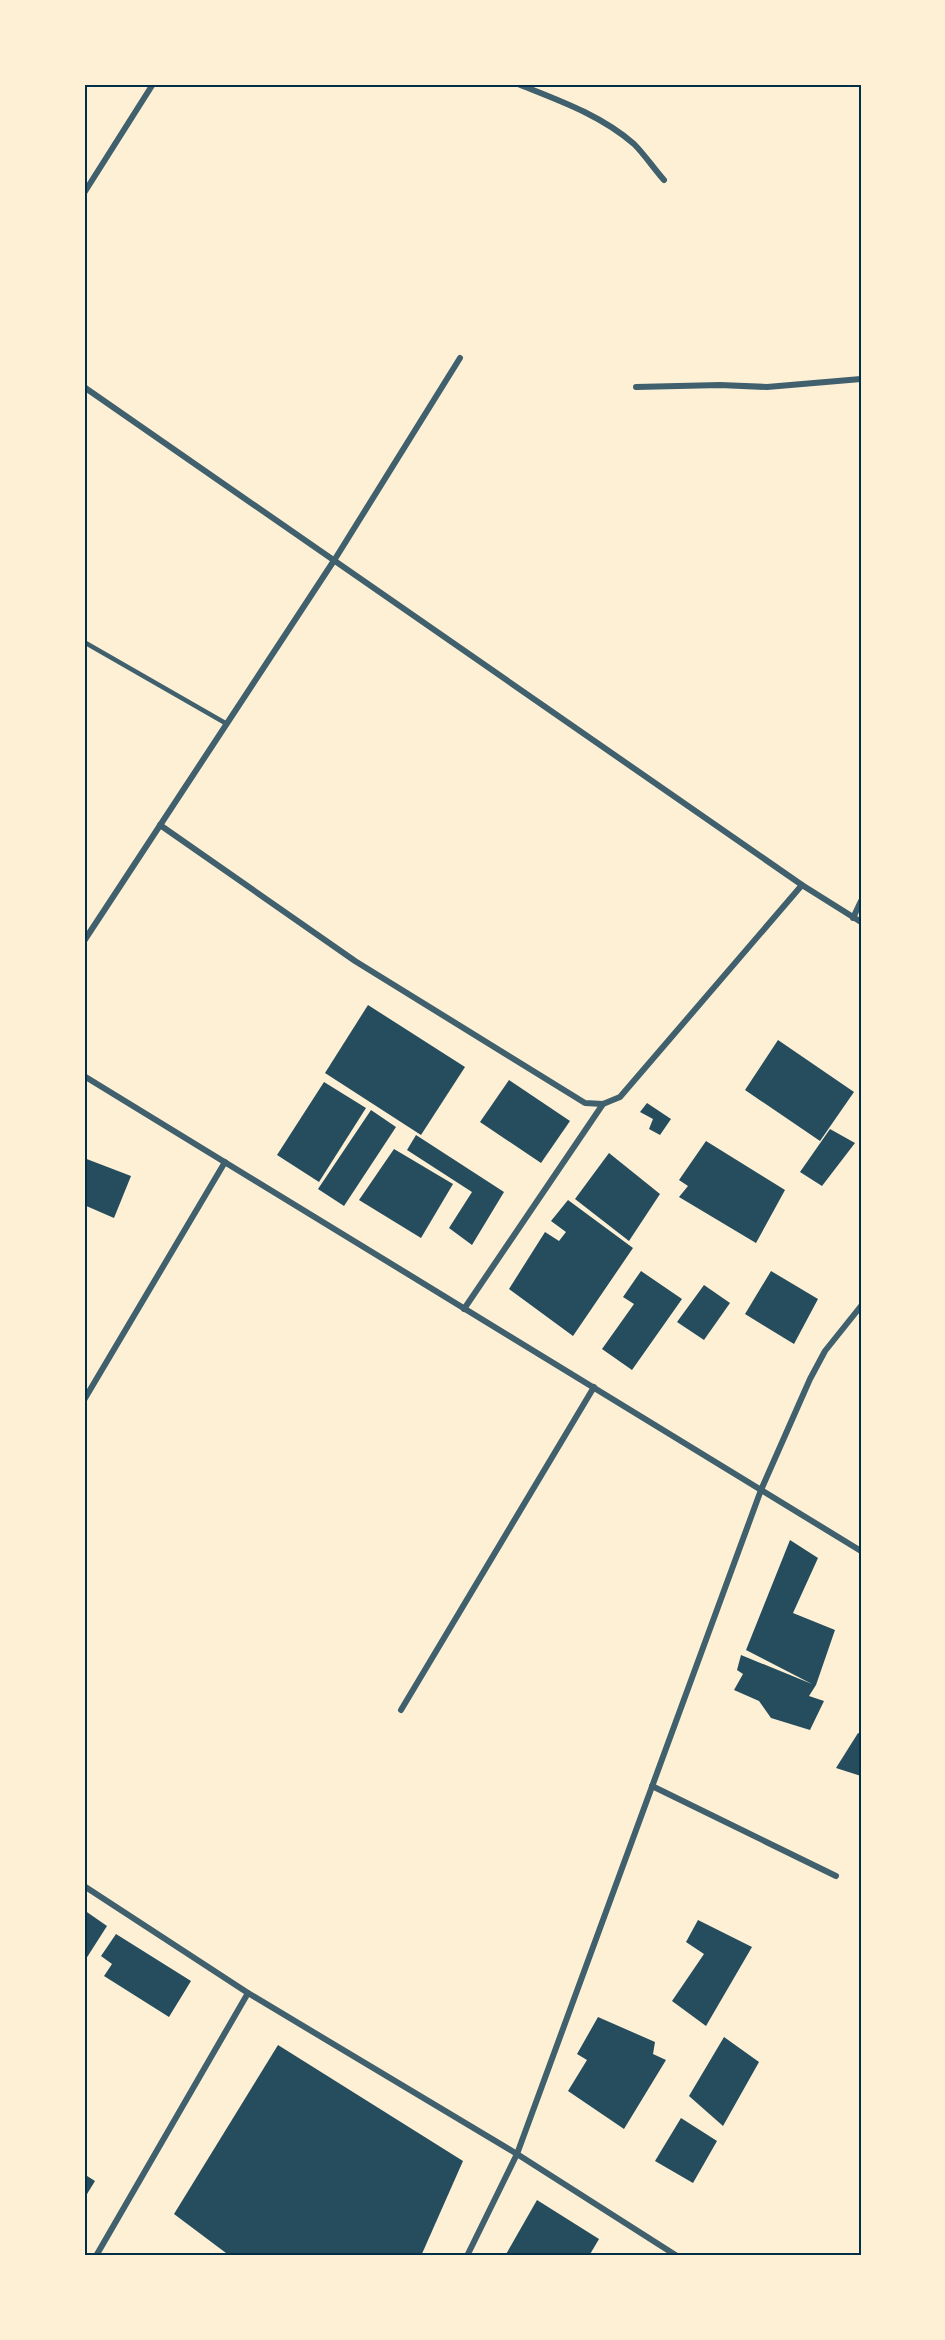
<svg xmlns="http://www.w3.org/2000/svg" width="945" height="2340" viewBox="0 0 945 2340" font-family="Helvetica,sans-serif">
<rect width="100%" height="100%" fill="#fdf0d5"/>
<!-- building -->
<g fill="#264d5e">
<path d="M368 1005 465 1067 421 1135 325 1073Z"/>
<path d="M778 1040 854 1092 820 1141 745 1090Z"/>
<path d="M509 1080 570 1121 541 1163 480 1122Z"/>
<path d="M324 1082 366 1108 319 1182 277 1155Z"/>
<path d="M647 1103 671 1119 660 1135 649 1129 653 1119 640 1112Z"/>
<path d="M371 1110 396 1127 344 1206 318 1189Z"/>
<path d="M830 1129 855 1143 822 1186 800 1172Z"/>
<path d="M416 1135 504 1192 472 1245 449 1228 472 1192 407 1150Z"/>
<path d="M706 1141 785 1190 756 1243 679 1197 688 1186 679 1180Z"/>
<path d="M394 1149 453 1184 421 1238 359 1200Z"/>
<path d="M609 1153 660 1194 629 1241 575 1199Z"/>
<path d="M84 1158 131 1176 114 1218 84 1205Z"/>
<path d="M568 1200 633 1248 573 1336 509 1289 545 1232 559 1241 566 1232 551 1221Z"/>
<path d="M641 1271 682 1299 632 1370 602 1349 634 1304 623 1297Z"/>
<path d="M771 1271 818 1299 794 1344 745 1314Z"/>
<path d="M704 1285 730 1303 704 1340 677 1322Z"/>
<path d="M790 1540 818 1558 793 1613 835 1630 816 1685 809 1696 824 1701 810 1730 771 1718 759 1701 734 1690 743 1674 737 1670 741 1655 812 1684 746 1650Z"/>
<path d="M858 1733 861 1734V1776L836 1768Z"/>
<path d="M84 1910 107 1926 84 1962Z"/>
<path d="M698 1920 752 1947 706 2026 672 2001 704 1954 686 1942Z"/>
<path d="M116 1934 191 1981 169 2017 104 1976 112 1964 101 1956Z"/>
<path d="M598 2017 655 2042 653 2054 666 2060 624 2129 568 2091 587 2060 577 2054Z"/>
<path d="M724 2037 759 2062 723 2126 689 2096Z"/>
<path d="M278 2045 463 2161 421 2256H230L174 2214Z"/>
<path d="M681 2118 717 2141 693 2183 655 2161Z"/>
<path d="M84 2174 95 2181 84 2199Z"/>
<path d="M537 2200 599 2239 589 2256H505Z"/>
</g>
<g fill="none" stroke-linecap="round" stroke-linejoin="round">
<!-- service -->
<path stroke="#3f606c" stroke-width="4.5" d="M84 642 227 724"/>
<!-- minor -->
<g stroke="#3f606c" stroke-width="6">
<path d="M518 84C558 100 601 115 634 144 645 155 654 169 664 180"/>
<path d="M84 193 153 84"/>
<path d="M84 387 802 885 861 922"/>
<path d="M636 387 720 385 767 387 861 379"/>
<path d="M160 825 355 961 585 1103 603 1104 620 1097 802 885"/>
<path d="M853 918 861 901"/>
<path d="M84 941 335 559 460 358"/>
<path d="M84 1076 861 1551"/>
<path d="M464 1309 603 1104"/>
<path d="M84 1400 225 1162"/>
<path d="M401 1710 594 1387"/>
<path d="M652 1786 836 1876"/>
<path d="M84 1886 248 1993 517 2154 677 2256"/>
<path d="M96 2256 248 1993"/>
<path d="M467 2256 517 2154 761 1490 810 1379 825 1351 861 1306"/>
</g>
</g>
<!-- border -->
<rect width="945" height="2340" fill="none" stroke="#fdf0d5" stroke-width="171"/>
<rect x="86" y="86" width="774" height="2168" fill="none" stroke="#003049" stroke-width="2"/>
</svg>
